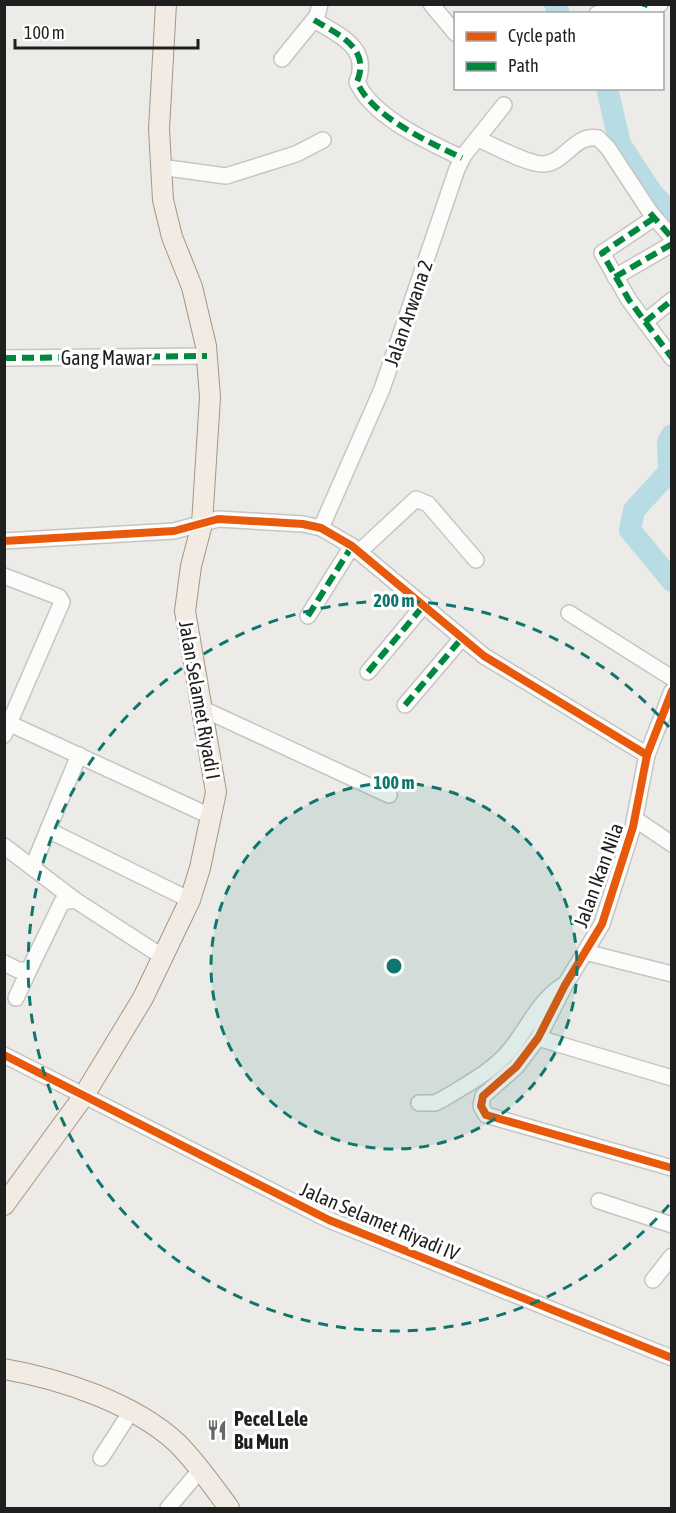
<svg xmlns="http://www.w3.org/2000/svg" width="676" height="1513" viewBox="0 0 676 1513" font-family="'Asap Condensed',sans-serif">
<rect width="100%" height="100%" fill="#edebe7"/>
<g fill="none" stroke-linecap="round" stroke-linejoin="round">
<!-- river -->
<g stroke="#b8dce3" stroke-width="22">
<path d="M555 4 559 14"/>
<path d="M607 88 620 144 652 193 672 215"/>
<path d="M672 435 668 442 669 472 634 510 630 530 672 581"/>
</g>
<!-- minor casing -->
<g stroke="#c6c5c3" stroke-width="18">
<g id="minor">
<path d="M431 4 456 34"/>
<path d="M597 14 660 4"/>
<path d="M314 20C339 35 371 48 357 82 372 117 429 142 462 158"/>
<path d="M282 59 317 16 320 4"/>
<path d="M478 139C493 145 528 165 544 164 566 162 574 134 598 138L608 148 650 212 672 238"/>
<path d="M160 167 226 176 296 154 323 140"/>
<path d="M654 218 602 253 629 300 672 358"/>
<path d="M615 277 672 244"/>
<path d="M645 322 672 300"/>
<path d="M4 358 207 356"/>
<path d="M321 528 382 389 457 169 464 155 504 105"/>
<path d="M4 541 174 531 218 519 303 524 321 528 352 546 484 656 647 755"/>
<path d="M359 552 416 499 428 504 476 560"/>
<path d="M4 576 59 597 62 602 4 735"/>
<path d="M569 613 672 678"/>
<path d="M308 616 352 546"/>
<path d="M368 672 424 605"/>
<path d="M672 691 647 755 633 827 602 924 565 985 538 1038 516 1067 483 1096 481 1106 486 1115 672 1168"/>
<path d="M405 705 462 638"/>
<path d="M203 709 389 795"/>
<path d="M4 721 212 817"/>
<path d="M635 819 672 844"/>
<path d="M48 830 190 900"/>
<path d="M4 846 75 900 163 957"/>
<path d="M33 866 79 755"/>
<path d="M585 952 672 974"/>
<path d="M4 963 18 970H29L62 902 75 900"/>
<path d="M16 998 29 970"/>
<path d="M538 1038 672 1078"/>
<path d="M4 1055 329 1220 672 1358"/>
<path d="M419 1103H435L443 1099C466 1085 493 1071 510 1050 528 1028 538 1002 562 986"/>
<path d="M599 1201 672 1225"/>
<path d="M653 1280 672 1256"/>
<path d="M101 1458 130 1413"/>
<path d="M168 1508 201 1469"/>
</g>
</g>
<!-- major casing -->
<g stroke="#a39783" stroke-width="22">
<g id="major">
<path d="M4 1205 83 1097 143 998 190 900 200 868 216 792 185 611 191 566 202 524 210 397 206 346 192 287 172 237 163 200 159 129 166 4"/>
<path d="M4 1369C61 1379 134 1403 177 1443 197 1463 213 1486 229 1508"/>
</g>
</g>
<!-- minor -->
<use href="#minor" stroke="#fcfcfb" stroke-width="15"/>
<!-- major -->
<use href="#major" stroke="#f1ebe4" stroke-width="20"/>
<!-- quiet -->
<g stroke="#00873e" stroke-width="6" stroke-dasharray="12 6" stroke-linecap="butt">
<path d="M644 7 645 4"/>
<path d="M314 20C339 35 371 48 357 82 372 117 429 142 462 158"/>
<path d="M650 213 672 238"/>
<path d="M654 218 602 253 629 300 672 358"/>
<path d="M615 277 672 244"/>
<path d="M645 322 672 300"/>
<path d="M4 358 207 356"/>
<path d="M308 616 352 546"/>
<path d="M368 672 424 605"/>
<path d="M405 705 462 638"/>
</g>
<!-- cycleway casing -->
<g stroke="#fff" stroke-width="11">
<g id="cycleway">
<path d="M4 541 174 531 218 519 303 524 321 528 352 546 484 656 647 755"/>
<path d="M672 691 647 755 633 827 602 924 565 985 538 1038 516 1067 483 1096 481 1106 486 1115 672 1168"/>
<path d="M4 1055 329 1220 672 1358"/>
</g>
</g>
<!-- cycleway -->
<use href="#cycleway" stroke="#e8590c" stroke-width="8"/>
</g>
<!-- distance rings -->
<circle cx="394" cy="966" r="183" fill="#0f766e" fill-opacity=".12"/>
<g fill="none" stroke="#0f766e" stroke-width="3" stroke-dasharray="10 8">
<circle cx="394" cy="966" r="183"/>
<path d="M669 1205A365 365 0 1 1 669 727"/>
</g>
<!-- icons -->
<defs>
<g id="restaurant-bare" transform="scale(1.62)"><path d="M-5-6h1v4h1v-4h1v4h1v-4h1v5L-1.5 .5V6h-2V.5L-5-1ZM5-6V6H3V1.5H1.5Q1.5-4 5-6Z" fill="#676665" stroke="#fff" stroke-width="2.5" paint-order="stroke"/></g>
</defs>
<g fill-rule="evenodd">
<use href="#restaurant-bare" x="217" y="1430"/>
</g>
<g text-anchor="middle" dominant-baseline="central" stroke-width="6" stroke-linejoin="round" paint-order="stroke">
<!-- street labels -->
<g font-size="20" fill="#1f1f1f" stroke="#fff">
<text transform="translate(408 313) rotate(-71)">Jalan Arwana 2</text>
<text x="106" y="357">Gang Mawar</text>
<text transform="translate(200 700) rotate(80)">Jalan Selamet Riyadi I</text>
<text transform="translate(598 875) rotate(-70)">Jalan Ikan Nila</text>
<text transform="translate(380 1221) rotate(23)">Jalan Selamet Riyadi IV</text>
</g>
<!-- poi labels -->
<g font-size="20" font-weight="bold" fill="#1f1f1f" stroke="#fff" text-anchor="start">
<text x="234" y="1418">Pecel Lele<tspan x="234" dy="23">Bu Mun</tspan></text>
</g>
</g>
<circle cx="394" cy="966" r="9" fill="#0f766e" stroke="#fff" stroke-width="3"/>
<g font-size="18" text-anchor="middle" font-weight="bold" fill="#0f766e" stroke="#fff" stroke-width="6" stroke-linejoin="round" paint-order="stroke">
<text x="394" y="607">200 m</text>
<text x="394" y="789">100 m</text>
</g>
<!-- border -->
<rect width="676" height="1513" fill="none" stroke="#1f1f1f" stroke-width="12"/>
<!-- legend -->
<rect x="454" y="12" width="210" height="78" fill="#ffffff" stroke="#a5a5a5" stroke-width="1.5"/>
<rect x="466" y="32" width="30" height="9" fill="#e8590c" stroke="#a5a5a5" stroke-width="1.5"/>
<text x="508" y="42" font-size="18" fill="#1f1f1f">Cycle path</text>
<rect x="466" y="62" width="30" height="9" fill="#00873e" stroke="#a5a5a5" stroke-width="1.5"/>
<text x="508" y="72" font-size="18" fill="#1f1f1f">Path</text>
<!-- scale -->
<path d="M15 39v9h183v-9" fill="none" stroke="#1f1f1f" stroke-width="3"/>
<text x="24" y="39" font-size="18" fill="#1f1f1f" stroke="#ffffff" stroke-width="4.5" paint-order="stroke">100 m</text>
</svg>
